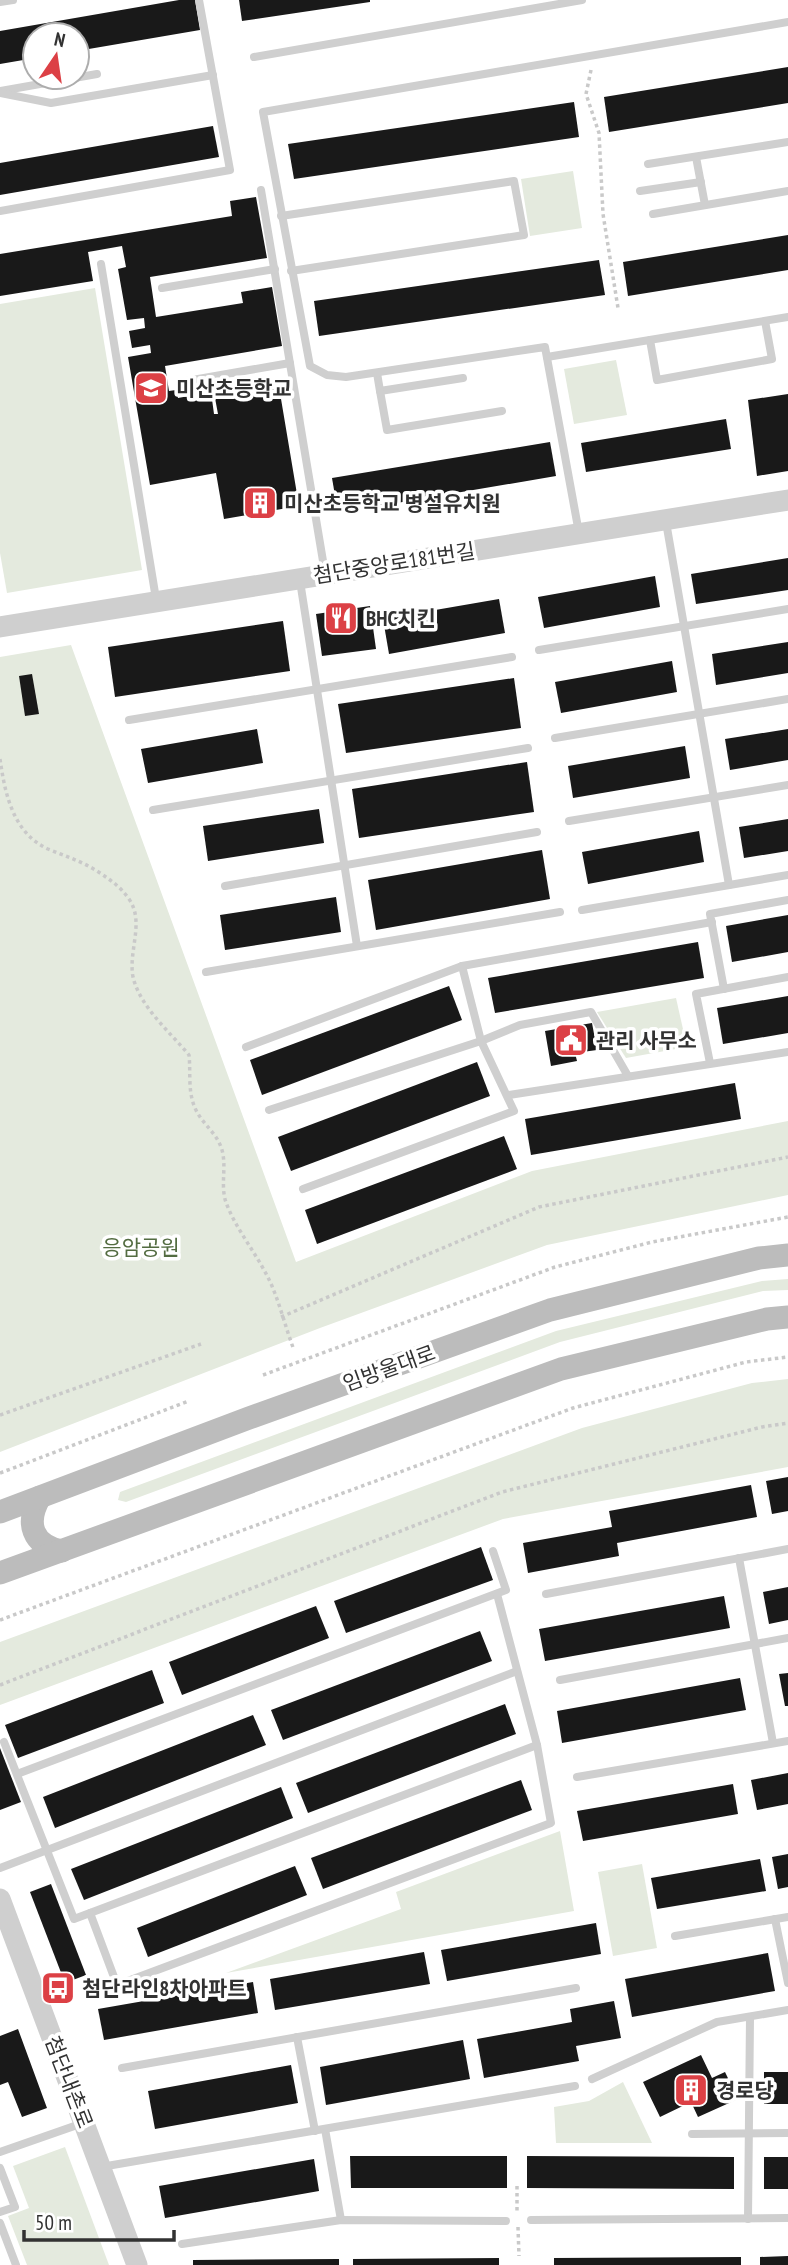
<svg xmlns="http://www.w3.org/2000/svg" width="788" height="2265" viewBox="0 0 788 2265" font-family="'PT Sans Narrow','Noto Sans KR',sans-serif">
<rect width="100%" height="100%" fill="#fff"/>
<!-- green -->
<g fill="#e4eade">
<path d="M573 171 582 228 530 236 521 179Z"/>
<path d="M95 288 142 570 7 593 0 553V304Z"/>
<path d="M616 360 627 415 574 424 564 369Z"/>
<path d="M71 645 296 1262 532 1171 788 1121V1195L547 1245 320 1328 0 1452V657Z"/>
<path d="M676 998 687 1047 626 1058 597 1012Z"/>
<path d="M788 1279V1290L763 1291 560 1342 126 1502 118 1500 120 1492 556 1331 762 1281Z"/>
<path d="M788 1379V1467L503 1519 0 1705V1642L582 1428 752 1383Z"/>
<path d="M560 1831 574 1911 226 1973 401 1909 396 1892Z"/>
<path d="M642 1864 657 1948 613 1956 598 1872Z"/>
<path d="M623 2082 652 2143H556L554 2107 589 2101Z"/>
<path d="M65 2147 109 2265H27L8 2216 29 2208 13 2166Z"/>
</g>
<!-- building -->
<g fill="#191919">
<path d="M179 0H195L200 30 77 51V35H35V58L0 64V31Z"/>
<path d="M239 0H370V2L242 21Z"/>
<path d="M788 67V103L609 132 604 97Z"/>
<path d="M574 102 579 137 294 179 288 144Z"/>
<path d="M213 126 219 157 0 195V163Z"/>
<path d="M256 197 267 258 150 277 156 317 243 303 241 292 272 287 282 346 165 366 169 391 176 390 178 398 211 392 214 414H218L215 398 279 387 299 506 224 519 216 473 150 485 128 357 151 353 150 345 132 348 129 331 145 328 144 318 127 320 118 269 126 267 122 246 88 252 93 281 0 296V254L232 216 230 201Z"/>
<path d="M788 235V270L628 296 623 262Z"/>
<path d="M599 260 605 295 319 336 314 301Z"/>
<path d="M788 394V471L757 476 748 400Z"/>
<path d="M726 419 731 449 586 472 581 443Z"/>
<path d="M550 442 556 476 338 513 332 478Z"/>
<path d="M788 558V590L696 604 691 574Z"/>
<path d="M655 576 660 607 544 628 538 597Z"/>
<path d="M499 599 505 633 389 654 383 619Z"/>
<path d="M370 606 376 649 322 656 316 614Z"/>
<path d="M283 621 290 671 115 697 108 647Z"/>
<path d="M788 642V673L716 685 712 654Z"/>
<path d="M672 661 677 692 561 713 555 682Z"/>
<path d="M32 674 39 714 25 716 19 676Z"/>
<path d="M514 678 521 728 346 753 338 704Z"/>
<path d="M257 729 263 763 148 783 141 749Z"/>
<path d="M788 729V760L730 770 725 739Z"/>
<path d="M685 746 690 778 573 798 568 766Z"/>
<path d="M527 762 534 812 359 838 352 789Z"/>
<path d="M319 809 324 843 208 861 203 826Z"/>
<path d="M788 819V851L744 858 739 827Z"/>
<path d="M699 831 704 862 588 884 582 852Z"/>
<path d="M542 850 550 899 376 930 368 880Z"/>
<path d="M336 897 341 932 225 950 220 915Z"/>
<path d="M788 915V952L732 962 726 926Z"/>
<path d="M698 942 704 978 495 1013 488 978Z"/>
<path d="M449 986 462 1020 262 1095 250 1060Z"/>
<path d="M788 996V1033L723 1044 717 1008Z"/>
<path d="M592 1023 597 1050 575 1053 577 1061 551 1066 545 1031Z"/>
<path d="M477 1062 490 1096 291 1171 278 1137Z"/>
<path d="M735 1083 741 1119 531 1155 525 1119Z"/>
<path d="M504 1136 517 1169 317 1244 305 1210Z"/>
<path d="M788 1477V1511L772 1514 766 1481Z"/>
<path d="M751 1485 757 1517 617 1543 619 1556 528 1573 523 1543 612 1527 609 1511Z"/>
<path d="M481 1547 493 1580 346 1633 334 1601Z"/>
<path d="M788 1587V1620L769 1624 763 1592Z"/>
<path d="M724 1596 730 1628 545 1661 539 1629Z"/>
<path d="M316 1606 329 1638 182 1695 169 1662Z"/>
<path d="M480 1631 492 1661 283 1740 271 1710Z"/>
<path d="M152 1670 164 1703 18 1758 5 1725Z"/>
<path d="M788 1673V1706H785L779 1674Z"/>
<path d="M740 1678 746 1710 562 1743 557 1711Z"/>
<path d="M505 1704 516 1734 308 1813 296 1783Z"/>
<path d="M253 1715 266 1745 55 1828 43 1797Z"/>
<path d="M0 1748 21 1802 0 1810Z"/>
<path d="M788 1773V1804L757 1810 751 1780Z"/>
<path d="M521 1780 532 1810 323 1889 311 1858Z"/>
<path d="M733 1784 738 1814 583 1841 577 1811Z"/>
<path d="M281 1787 293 1818 84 1900 71 1869Z"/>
<path d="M788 1854V1887L778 1889 772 1857Z"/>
<path d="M760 1859 766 1891 657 1909 651 1878Z"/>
<path d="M295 1866 307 1895 148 1957 137 1928Z"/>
<path d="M51 1884 86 1975 65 1983 30 1892Z"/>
<path d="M596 1923 601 1954 447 1981 441 1950Z"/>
<path d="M424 1952 430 1984 275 2010 270 1979Z"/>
<path d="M768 1953 775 1991 632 2017 625 1979Z"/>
<path d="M253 1982 258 2013 104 2040 98 2009Z"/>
<path d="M614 2001 621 2038 576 2046 579 2061 484 2078 477 2039 572 2022 570 2009Z"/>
<path d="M18 2029 47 2108 22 2117 8 2082 0 2085V2036Z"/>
<path d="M463 2040 470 2079 326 2105 320 2067Z"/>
<path d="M701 2055 712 2078 725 2072 738 2099 698 2117 691 2102 660 2117 643 2082Z"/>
<path d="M291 2065 298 2103 155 2129 148 2091Z"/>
<rect x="764" y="2072" width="24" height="32"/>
<path d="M350 2156H507V2188H351Z"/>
<path d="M527 2156 734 2157V2189L527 2188Z"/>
<rect x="764" y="2157" width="24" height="32"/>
<path d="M314 2159 319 2191 165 2218 159 2186Z"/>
<path d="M788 2256V2265H760V2257Z"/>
<path d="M741 2257V2265H554V2258Z"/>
<path d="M499 2258V2265H353V2259Z"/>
<path d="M339 2259V2265H193V2260Z"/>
</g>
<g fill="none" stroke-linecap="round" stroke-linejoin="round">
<!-- path -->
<g stroke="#c9c9c9" stroke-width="3.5" stroke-dasharray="3.5 3.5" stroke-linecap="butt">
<path d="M591 70 586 94 599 133 603 214 618 308"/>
<path d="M0 759C5 794 13 833 48 849 65 856 81 861 97 871 109 879 120 886 129 899 145 922 128 951 133 977 140 1007 170 1032 189 1055 191 1074 187 1094 197 1112 204 1125 216 1133 221 1147 228 1166 219 1186 227 1205 236 1228 252 1248 264 1270 278 1294 284 1324 294 1350"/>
<path d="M281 1317 539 1207 788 1157"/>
<path d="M263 1375 555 1267 652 1242 788 1217"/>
<path d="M0 1415 201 1344"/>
<path d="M0 1473 189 1401"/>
<path d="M0 1620 573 1408 746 1362 788 1357"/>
<path d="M0 1685 502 1492 762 1427 788 1423"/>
<path d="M517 2186V2212"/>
<path d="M518 2227 519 2256"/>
</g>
<!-- service -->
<g stroke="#cfcfcf" stroke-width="8">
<path d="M0 2 13 0"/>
<path d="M254 57 582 0"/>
<path d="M0 91 97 74"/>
<path d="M0 93 51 103 213 75"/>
<path d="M696 157 705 205"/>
<path d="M648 164 788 142"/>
<path d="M261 190 325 573"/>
<path d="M640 191 701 182"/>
<path d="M0 211 230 170 199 0"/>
<path d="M653 214 788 191"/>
<path d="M281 216 514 181 524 235 291 271"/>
<path d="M101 264 156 599"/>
<path d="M162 288 275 269"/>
<path d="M650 340 657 380 772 359 765 321"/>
<path d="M547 357 788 317"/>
<path d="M377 373 380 391 463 378"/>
<path d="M181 382 290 363"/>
<path d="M380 391 387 430 502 411"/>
<path d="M666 522 729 885"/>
<path d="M579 533 545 347 346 377 327 375 310 366 263 112 788 22"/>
<path d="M300 581 357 946"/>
<path d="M539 650 788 609"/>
<path d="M129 720 512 657"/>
<path d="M555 738 788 699"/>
<path d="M153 810 528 748"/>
<path d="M569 821 788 785"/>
<path d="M225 886 537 832"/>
<path d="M582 910 788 875"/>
<path d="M206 972 560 912"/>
<path d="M724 989 710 914 788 900"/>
<path d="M246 1047 462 966 712 922"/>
<path d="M710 1063 696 994 788 977"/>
<path d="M509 1095 788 1052"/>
<path d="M269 1110 481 1041 520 1025 591 1012 628 1076"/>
<path d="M303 1189 514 1111 481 1041 462 966"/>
<path d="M739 1558 773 1743"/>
<path d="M546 1594 788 1549"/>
<path d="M560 1680 788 1638"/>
<path d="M4 1742 74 1919 537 1745"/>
<path d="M17 1774 506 1590 493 1551"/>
<path d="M577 1777 788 1741"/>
<path d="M0 1868 517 1671"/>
<path d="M90 1913 117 1985 551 1823 537 1745 497 1594"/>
<path d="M775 1919 788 1983"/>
<path d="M675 1936 788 1917"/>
<path d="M297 2037 315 2131"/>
<path d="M122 2068 576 1988"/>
<path d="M592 2079 717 2022 788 2010"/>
<path d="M325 2129 341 2220"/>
<path d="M692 2134 788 2133"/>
<path d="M0 2152 83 2123"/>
<path d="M101 2167 575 2086"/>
<path d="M0 2168 15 2207 0 2212"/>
<path d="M748 2219 750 2017"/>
<path d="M531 2220 788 2218"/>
<path d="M0 2223 16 2265"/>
<path d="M182 2244 341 2220 506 2221"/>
</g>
<!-- tertiary -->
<g stroke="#cfcfcf" stroke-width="21">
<path d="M0 627 788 500"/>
<path d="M0 1899 137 2265"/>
</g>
<!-- secondary -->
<g stroke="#bcbcbc" stroke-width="23">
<path d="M40 1497C25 1523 32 1545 62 1551"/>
<path d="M0 1512 249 1418 550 1310 759 1258 788 1255"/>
<path d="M0 1573 561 1369 767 1319 788 1317"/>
</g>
</g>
<!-- icons -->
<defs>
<g id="school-square" transform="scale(1.75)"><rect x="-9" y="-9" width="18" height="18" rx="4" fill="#dc4045" stroke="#fff"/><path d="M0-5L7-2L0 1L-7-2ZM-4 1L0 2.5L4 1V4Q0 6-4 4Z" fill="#fff"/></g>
<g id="building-square" transform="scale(1.75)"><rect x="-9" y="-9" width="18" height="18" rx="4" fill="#dc4045" stroke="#fff"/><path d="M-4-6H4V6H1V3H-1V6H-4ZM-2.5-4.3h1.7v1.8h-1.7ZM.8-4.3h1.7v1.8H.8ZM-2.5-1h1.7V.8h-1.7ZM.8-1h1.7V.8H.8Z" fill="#fff"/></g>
<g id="restaurant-square" transform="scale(1.75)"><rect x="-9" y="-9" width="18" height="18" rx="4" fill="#dc4045" stroke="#fff"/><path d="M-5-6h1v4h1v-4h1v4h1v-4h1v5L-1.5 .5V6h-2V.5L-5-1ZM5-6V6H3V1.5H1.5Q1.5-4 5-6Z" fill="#fff"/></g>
<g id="civic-square" transform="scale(1.75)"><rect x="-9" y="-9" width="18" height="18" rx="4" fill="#dc4045" stroke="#fff"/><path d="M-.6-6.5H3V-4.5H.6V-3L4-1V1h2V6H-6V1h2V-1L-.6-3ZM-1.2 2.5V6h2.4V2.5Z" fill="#fff"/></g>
<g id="bus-square" transform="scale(1.75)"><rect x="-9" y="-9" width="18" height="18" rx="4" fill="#dc4045" stroke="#fff"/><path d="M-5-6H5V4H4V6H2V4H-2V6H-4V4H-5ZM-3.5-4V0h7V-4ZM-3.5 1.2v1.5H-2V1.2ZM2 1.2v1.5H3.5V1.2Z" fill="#fff"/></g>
</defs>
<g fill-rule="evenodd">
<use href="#school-square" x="151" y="388"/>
<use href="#building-square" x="260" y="503"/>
<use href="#restaurant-square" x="341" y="618"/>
<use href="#civic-square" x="571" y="1040"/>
<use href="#bus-square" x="58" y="1988"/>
<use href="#building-square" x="691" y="2090"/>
</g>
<g text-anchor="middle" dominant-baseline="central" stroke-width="7" stroke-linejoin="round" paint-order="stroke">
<!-- poi labels -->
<g font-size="21" font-weight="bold" fill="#323232" stroke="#fff" text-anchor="start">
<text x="176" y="388">미산초등학교</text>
<text x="284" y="503">미산초등학교 병설유치원</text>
<text x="366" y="618">BHC치킨</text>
<text x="596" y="1040">관리 사무소</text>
<text x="82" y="1988">첨단라인8차아파트</text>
<text x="716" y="2090">경로당</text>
</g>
<!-- street labels -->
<g font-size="21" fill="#323232" stroke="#fff">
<text transform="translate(394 563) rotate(-9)">첨단중앙로181번길</text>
<text transform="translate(389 1368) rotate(-20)">임방울대로</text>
<text transform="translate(69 2082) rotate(69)">첨단내촌로</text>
</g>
<!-- park labels -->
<g font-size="21" fill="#536c41" stroke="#fff">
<text x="141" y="1247">응암공원</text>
</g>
</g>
<!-- north arrow -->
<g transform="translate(56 56) rotate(13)"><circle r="33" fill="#ffffff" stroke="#adadad" stroke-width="2"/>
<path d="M0-5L12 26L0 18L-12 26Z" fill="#dc4045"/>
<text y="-10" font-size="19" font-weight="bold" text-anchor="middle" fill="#323232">N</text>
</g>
<!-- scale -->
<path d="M24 2230v10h150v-10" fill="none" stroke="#323232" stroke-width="3.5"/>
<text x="35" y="2230" font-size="21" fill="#323232" stroke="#ffffff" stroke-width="5" paint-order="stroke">50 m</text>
</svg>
